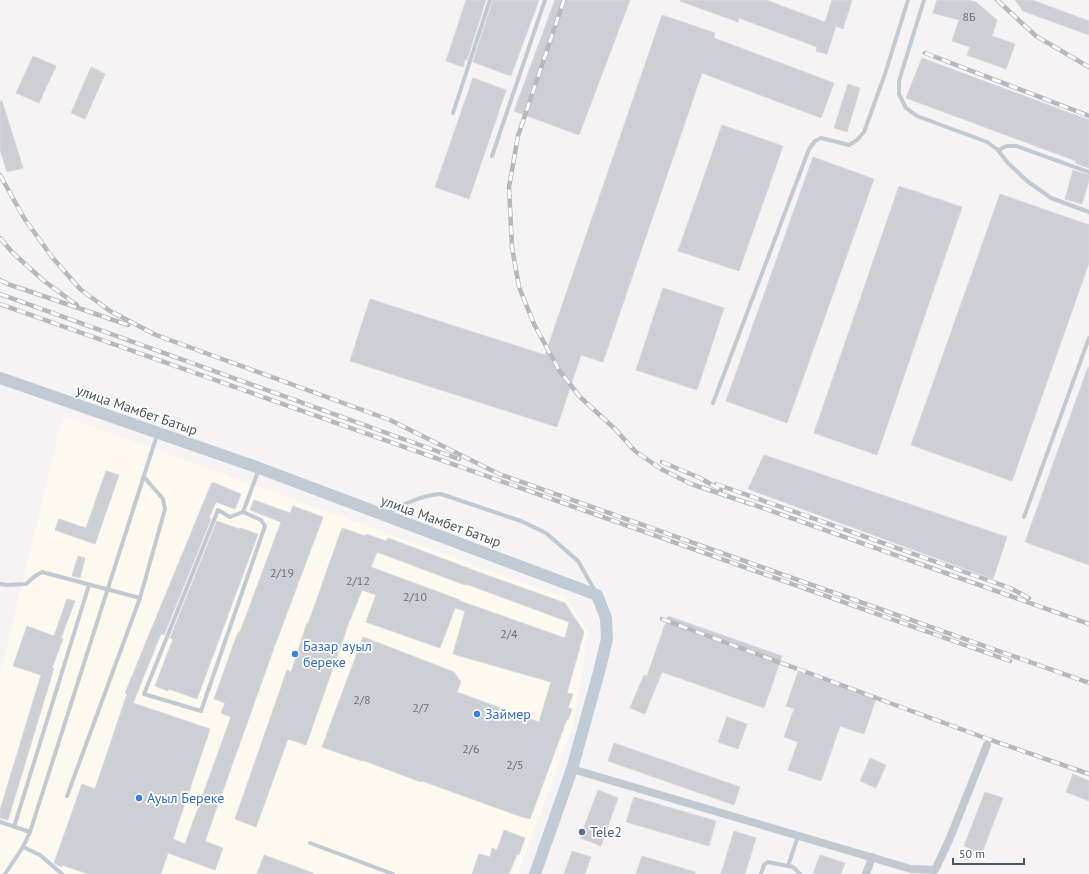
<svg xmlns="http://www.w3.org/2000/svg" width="1089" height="874" viewBox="0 0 1089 874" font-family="'PT Sans',sans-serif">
<rect width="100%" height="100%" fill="#f5f3f3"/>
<!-- commercial -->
<path fill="#fdf9ef" d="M63 416 567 598 588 632 574 723 518 874H0V675Z"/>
<!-- building -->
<g fill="#cdcfd5" stroke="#d7d9de" fill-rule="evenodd">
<path d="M466 0H486L467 60 465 59 463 67 446 61Z"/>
<path d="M493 0H539L511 76 473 62Z"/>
<path d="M555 0H630L579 135 514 111Z"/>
<path d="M680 0H766L825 22 832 0H852L843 29 836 26 827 54 816 51 817 47 739 18 738 22 680 1Z"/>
<path d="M937 0H968L976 2 997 20 992 36 1015 44 1006 69 967 55 970 47 952 41 959 20 933 13Z"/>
<path d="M1015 0H1032L1089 21V35L1023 11Z"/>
<path d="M662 15 715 33 714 38 834 83 821 118 702 73 603 362 581 355 557 427 350 361 370 299 545 355Z"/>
<path d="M33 56 56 66 39 103 16 93Z"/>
<path d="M922 58 1089 120V168L1075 163 1076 161 906 98Z"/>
<path d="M91 67 105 74 85 119 71 113Z"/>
<path d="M473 78 506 90 469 199 435 187Z"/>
<path d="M848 84 860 88 847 132 834 128Z"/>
<path d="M0 101H2L23 168 7 172 0 149Z"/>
<path d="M722 125 783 146 739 271 678 251Z"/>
<path d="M813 157 874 179 787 423 726 401Z"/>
<path d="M1073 170 1089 175V180L1082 204 1065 199Z"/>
<path d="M899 186 962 207 877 455 814 433Z"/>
<path d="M1000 194 1089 225V263L1012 481 911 445Z"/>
<path d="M663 288 724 308 697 390 636 370Z"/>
<path d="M1088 367 1089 368V565L1025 542Z"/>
<path d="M764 455 1007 537 993 579 748 489Z"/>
<path d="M106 471 119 475 95 544 55 530 59 519 86 528Z"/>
<path d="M212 482 241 494 235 509 216 502 209 518 211 519 164 635 161 634 133 703 210 729 173 839 185 844 231 717 221 713 225 703 214 699 238 632H240L281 522 250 510 254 500 290 513 293 506 323 517 275 645 205 841 223 848 215 870 168 853 161 874H88L62 865V867L57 865 54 863 82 784 95 789 127 694 125 693Z"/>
<path d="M217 521 239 529 240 528 258 534 197 699 169 689 168 691 155 686 173 639 170 638Z"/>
<path d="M342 528 366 536V534L386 541 388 538 481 573 565 603 584 632 567 693 573 694 568 708 572 709 568 720 567 719 530 819 519 816 422 781 421 782 362 760V761L322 747 363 637 454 672 461 682 457 692 539 722 551 682 453 654 465 611 455 608 440 648 366 622 376 595 362 590 348 625 306 745 288 739 256 827 235 819 287 670 291 672 307 623 308 624ZM377 552 465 585 466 584 569 622 565 638 460 601V600L371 567Z"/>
<path d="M78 556 85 558 80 578 72 576Z"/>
<path d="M67 599 75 601 61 638 63 639 52 668H54L8 820 0 818V810L41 675 13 666 27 626 54 636Z"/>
<path d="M668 616 782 656 764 708 662 672 645 714 630 708 644 675 647 676Z"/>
<path d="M798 672 876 699 864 734 840 726 821 781 788 770 798 742 784 737 794 709 786 706Z"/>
<path d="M727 717 747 724 738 749 718 742Z"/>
<path d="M614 743 740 787 734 805 608 761Z"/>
<path d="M870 758 886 765 876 788 860 781Z"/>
<path d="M1073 774 1089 781V801L1066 792Z"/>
<path d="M598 790 618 798 601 846 580 838Z"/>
<path d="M985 792 1003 798 982 853 964 846Z"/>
<path d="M634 797 716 821 709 846 626 822Z"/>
<path d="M504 830 525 838 519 855 517 854 509 874H472L479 854 490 857 492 848 497 850Z"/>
<path d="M734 831 756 838 745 874H721Z"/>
<path d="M572 851 591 857 585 874H564Z"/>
<path d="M264 855 313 873V874H257Z"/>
<path d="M820 855 845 863 841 874H813Z"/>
<path d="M642 856 695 872V874H636Z"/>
</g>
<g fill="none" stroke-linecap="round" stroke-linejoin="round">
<!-- service -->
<g stroke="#c1cad2" stroke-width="4">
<path d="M924 0 899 81V94L906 108 917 116 987 142 998 150 1007 162 1027 181 1051 198 1089 212"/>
<path d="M453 113 490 0"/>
<path d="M998 150 1007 146H1016L1089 172"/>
<path d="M492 156 545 0"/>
<path d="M713 403 809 149 815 141 821 138 849 145 857 140 864 132 885 74 908 0"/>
<path d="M243 512 261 520 265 526 201 711 144 694 218 510 230 517 243 512 259 469"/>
<path d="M387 513C402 505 424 494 441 494L521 521 546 533 578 561 595 591"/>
<path d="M1024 517 1089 338"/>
<path d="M0 584 7 585 26 584 35 576 42 572 140 598"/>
<path d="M67 796 140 598 165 509 163 499 144 477"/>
<path d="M0 822 30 832"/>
<path d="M14 827 89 585"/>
<path d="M798 836 788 866 793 867 800 874"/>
<path d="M310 843 393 874"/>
<path d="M5 874 23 847"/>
<path d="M62 874 40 855 23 847 30 832 157 435"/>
<path d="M761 874 764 865 768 862 788 866"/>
</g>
<!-- minor -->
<g stroke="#c1cad2" stroke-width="8">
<path d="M572 769 911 869 935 870 950 838 987 745"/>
<path d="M866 874 872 857"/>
</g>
<!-- secondary -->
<path stroke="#c1cbd6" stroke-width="12" d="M0 378 259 468 597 595 606 618 607 639 599 672 572 769 535 874"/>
<!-- rail casing -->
<g stroke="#b5b8bd" stroke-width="4.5">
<g id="rail">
<path d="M564 0 518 136 509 187 512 247 519 287 534 324 559 370 580 397 615 429 635 451 661 469 691 484 751 504"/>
<path d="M997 0 1011 13 1036 36 1089 67"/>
<path d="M925 53 1089 116"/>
<path d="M0 175 24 218 52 257 80 289 110 311 156 335 390 420 499 474 1089 683"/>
<path d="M0 238 13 253 44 281 77 305"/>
<path d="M0 280 8 284 128 325"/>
<path d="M0 294 459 459"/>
<path d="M0 304 1010 661"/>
<path d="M662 462 700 478 721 490"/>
<path d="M716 484 1010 588 1029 598"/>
<path d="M746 502 1089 624"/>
<path d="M662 619 985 738 1089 774"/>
</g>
</g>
<!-- rail -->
<use href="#rail" stroke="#fff" stroke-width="3" stroke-dasharray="9" stroke-linecap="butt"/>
</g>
<!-- markers -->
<g fill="#3f7fe0" stroke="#fff" stroke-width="1.5">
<circle cx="295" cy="654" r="4"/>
<circle cx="477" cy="714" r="4"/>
<circle cx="139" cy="798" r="4"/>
</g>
<circle fill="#5c6f8a" stroke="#fff" stroke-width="1.5" cx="582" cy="832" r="4"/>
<g text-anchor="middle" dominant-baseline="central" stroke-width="3.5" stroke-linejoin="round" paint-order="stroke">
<!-- number labels -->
<g font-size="12" fill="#6b747e">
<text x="969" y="16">8Б</text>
<text x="282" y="572">2/19</text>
<text x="358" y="580">2/12</text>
<text x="415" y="596">2/10</text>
<text x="509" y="633">2/4</text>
<text x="362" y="699">2/8</text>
<text x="421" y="707">2/7</text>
<text x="471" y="748">2/6</text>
<text x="515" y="764">2/5</text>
</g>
<!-- street labels -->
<g font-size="14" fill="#4a5661" stroke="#fff">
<text transform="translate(137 410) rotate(19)">улица Мамбет Батыр</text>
<text transform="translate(441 521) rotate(20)">улица Мамбет Батыр</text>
</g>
<!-- shop labels -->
<g font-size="14" fill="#366cbe" stroke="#fff" text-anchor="start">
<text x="303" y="646">Базар ауыл<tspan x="303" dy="16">береке</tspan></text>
<text x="485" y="714">Займер</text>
<text x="147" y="798">Ауыл Береке</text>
</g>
<!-- service labels -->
<g font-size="14" fill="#4e5e75" stroke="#fff" text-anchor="start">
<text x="590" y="832">Tele2</text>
</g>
</g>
<!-- scale -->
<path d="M953 858v6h71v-6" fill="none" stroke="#4a5661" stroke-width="2"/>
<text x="959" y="858" font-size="12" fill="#4a5661" stroke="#ffffff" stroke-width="3" paint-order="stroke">50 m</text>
</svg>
